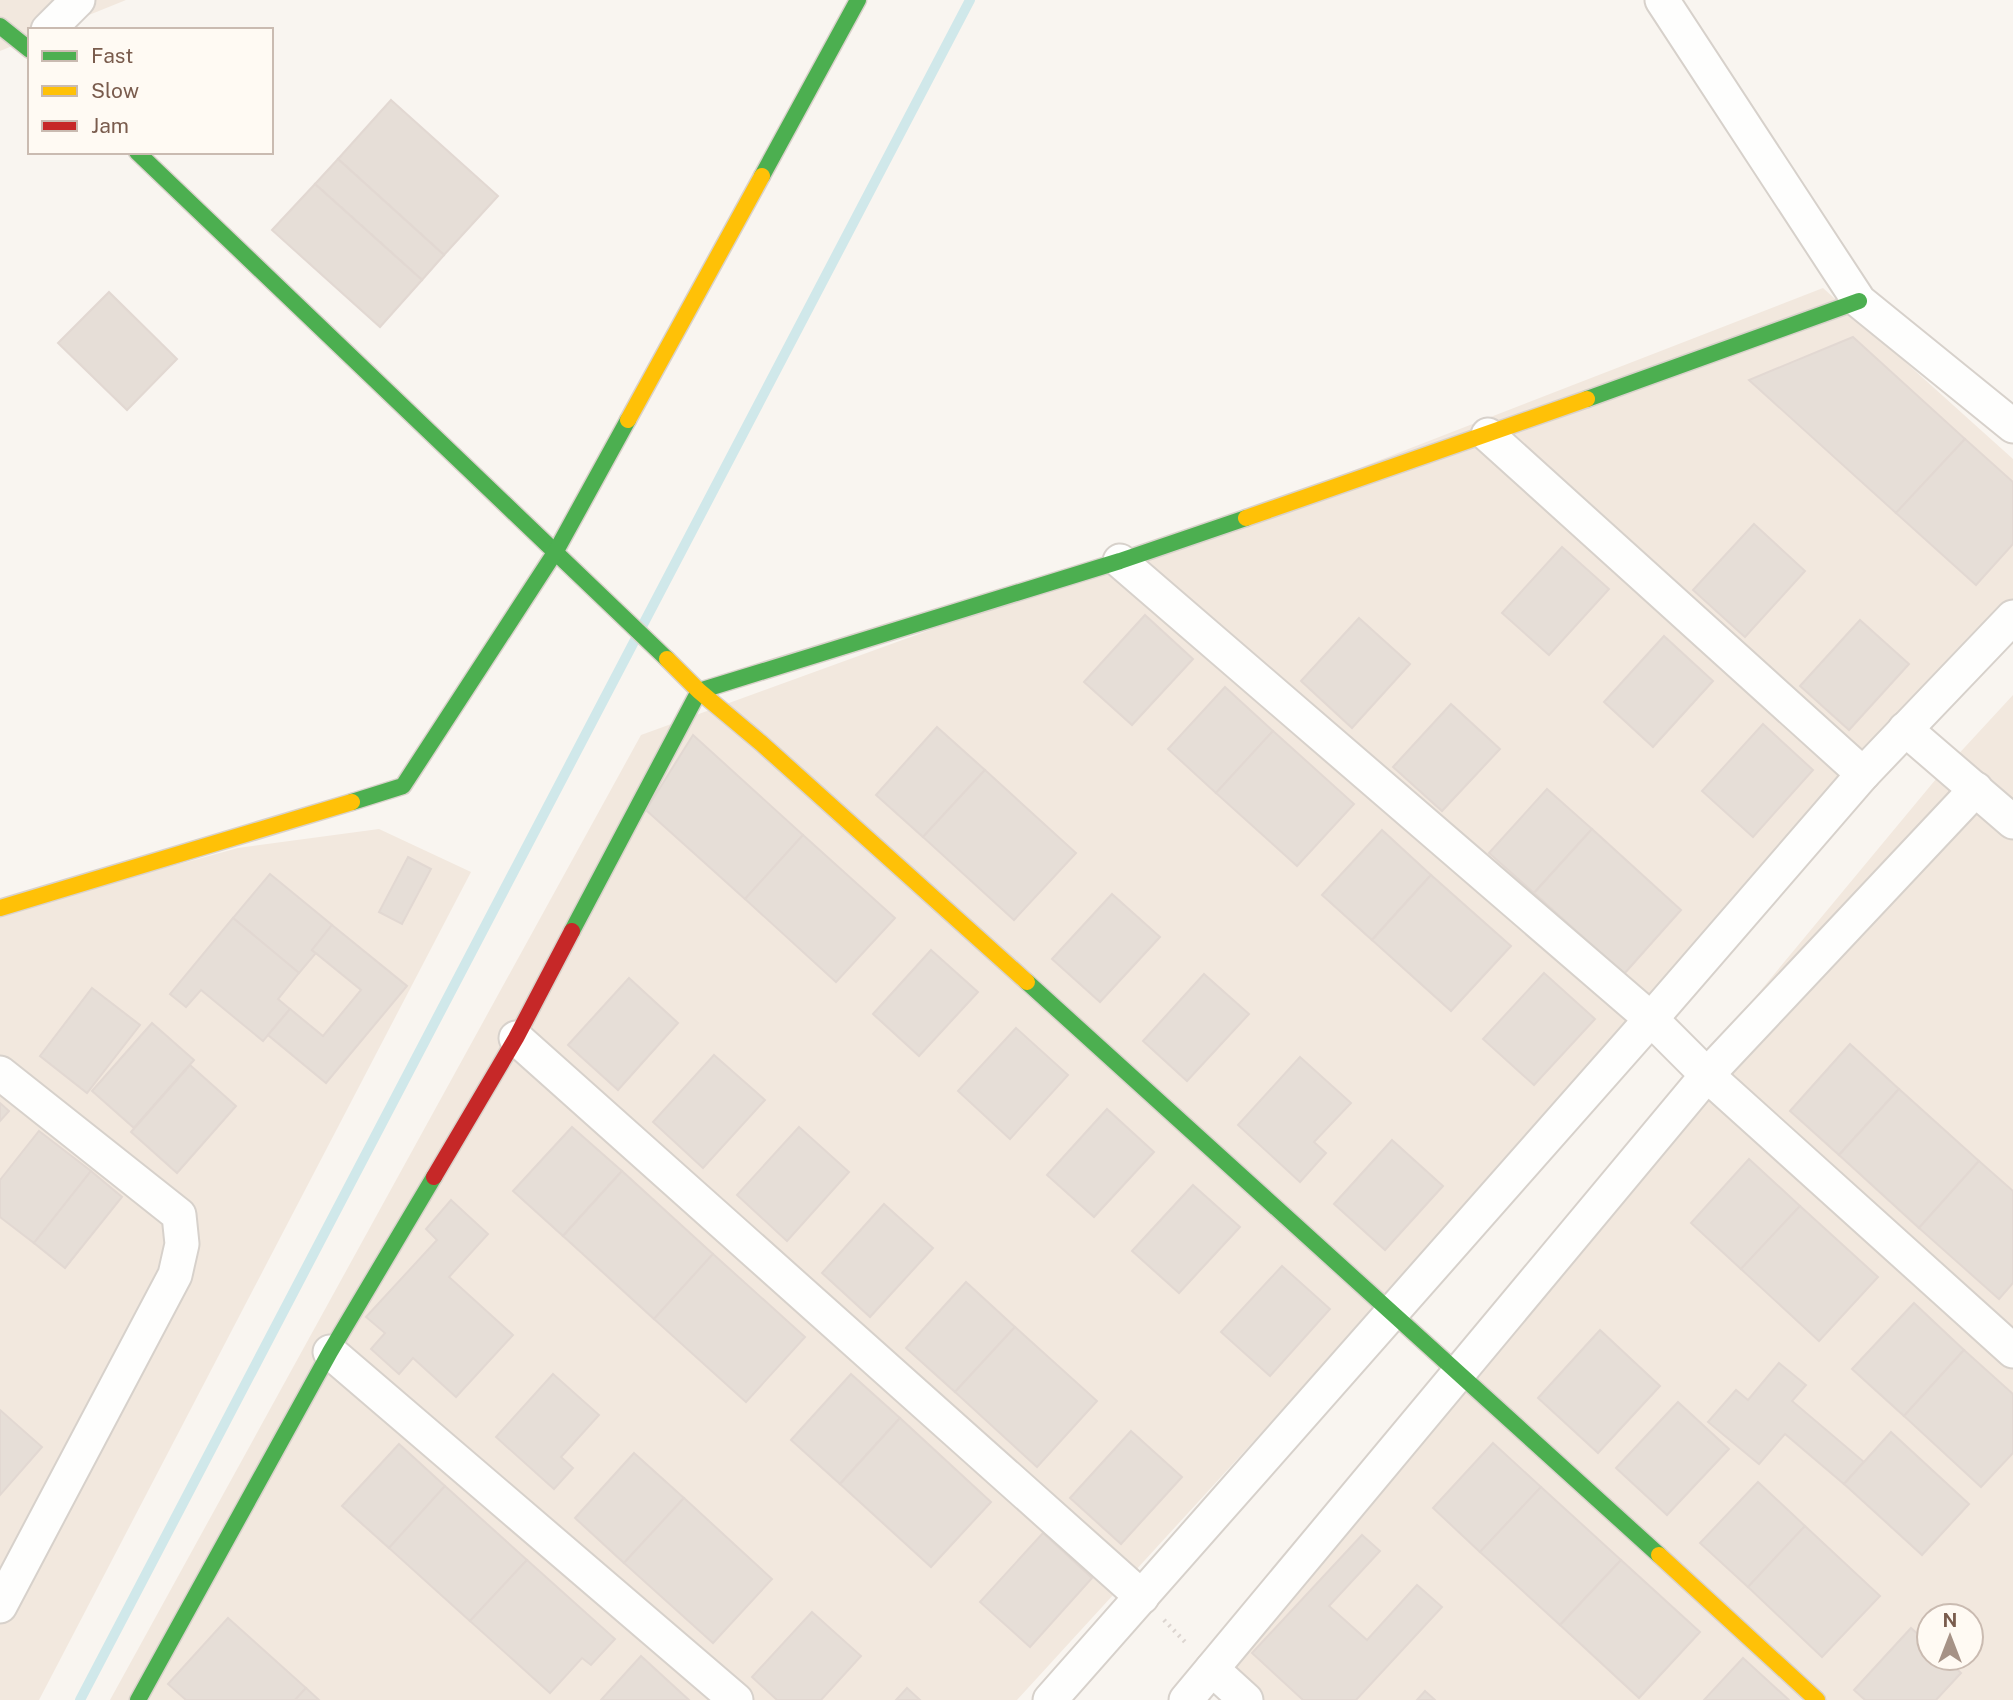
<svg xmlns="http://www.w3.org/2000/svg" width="2013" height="1700" viewBox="0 0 2013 1700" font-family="'Public Sans',sans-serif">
<rect width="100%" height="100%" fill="#f9f5f0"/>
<!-- residential -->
<g fill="#f2e8de" fill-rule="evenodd">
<path d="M0 0H126L0 51Z"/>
<path d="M1823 288 2013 459V603L1905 729 1017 1700H110L641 735 1120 561Z"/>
<path d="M2013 695V1700H1221L1193 1675 1941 773ZM1929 1616H1971V1658H1929Z"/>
<path d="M379 829 471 872 39 1700H0V913L238 848Z"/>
</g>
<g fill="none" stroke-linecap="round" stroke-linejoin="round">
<!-- stream -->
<path stroke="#d0e8ea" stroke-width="10" d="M80 1700 970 0"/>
</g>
<!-- building -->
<g fill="#e6ded7" stroke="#e2d8d2" stroke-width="2">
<path d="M391 100 498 196 444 255 338 159Z"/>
<path d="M338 159 444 255 422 280 315 184Z"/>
<path d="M315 184 422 280 380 327 272 230Z"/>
<path d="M109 292 177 359 127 410 58 343Z"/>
<path d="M1853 337 1965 439 1896 513 1749 380Z"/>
<path d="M1965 439 2013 482V544L1976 585 1896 513Z"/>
<path d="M1754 524 1805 571 1745 637 1693 590Z"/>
<path d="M1562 547 1609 589 1549 655 1502 613Z"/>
<path d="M1145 615 1193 659 1132 725 1084 682Z"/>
<path d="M1359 618 1410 664 1352 728 1301 681Z"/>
<path d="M1860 620 1909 664 1849 730 1800 686Z"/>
<path d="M1664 636 1713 681 1653 747 1604 702Z"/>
<path d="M1225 687 1273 731 1216 793 1168 749Z"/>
<path d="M1451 704 1500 749 1442 811 1393 767Z"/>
<path d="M1763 724 1813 770 1753 837 1702 791Z"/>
<path d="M937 727 985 770 923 837 876 795Z"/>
<path d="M1273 731 1354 804 1297 866 1216 793Z"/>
<path d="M693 735 803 835 745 899 646 810Z"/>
<path d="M985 770 1076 853 1014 920 923 837Z"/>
<path d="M1547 789 1592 829 1534 893 1489 853Z"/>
<path d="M1592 829 1681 910 1624 974 1534 893Z"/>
<path d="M1382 830 1431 875 1372 940 1322 895Z"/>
<path d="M803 835 895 918 836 982 745 899Z"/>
<path d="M408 857 431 869 402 924 379 912Z"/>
<path d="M270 874 332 925 312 950 316 953 299 973 233 918Z"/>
<path d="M1431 875 1511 946 1451 1011 1372 940Z"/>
<path d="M1112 894 1160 937 1100 1002 1052 959Z"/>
<path d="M233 918 299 973 278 999 290 1009 263 1041 201 990 186 1007 170 994Z"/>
<path d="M332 925 407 986 326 1083 268 1035 290 1009 323 1036 361 990 312 950Z"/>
<path d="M931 950 978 992 919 1056 873 1014Z"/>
<path d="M1544 973 1595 1019 1534 1085 1483 1039Z"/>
<path d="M1204 974 1249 1014 1187 1081 1143 1041Z"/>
<path d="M629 978 678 1023 618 1090 568 1045Z"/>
<path d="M92 988 140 1025 87 1093 40 1056Z"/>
<path d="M152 1023 194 1060 134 1128 92 1091Z"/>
<path d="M1016 1028 1068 1075 1010 1139 958 1091Z"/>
<path d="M1850 1044 1899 1089 1839 1155 1790 1111Z"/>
<path d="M714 1055 765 1100 703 1168 653 1122Z"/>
<path d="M1300 1057 1351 1103 1314 1142 1326 1153 1300 1182 1238 1125Z"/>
<path d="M190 1065 236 1106 177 1173 131 1132Z"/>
<path d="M1899 1089 1979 1161 1919 1228 1839 1155Z"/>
<path d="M0 1103 9 1111 0 1121Z"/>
<path d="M1107 1109 1154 1152 1094 1217 1047 1175Z"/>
<path d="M572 1127 622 1171 563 1236 513 1191Z"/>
<path d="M799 1127 849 1172 787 1241 737 1195Z"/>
<path d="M39 1131 91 1171 34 1243 0 1217V1180Z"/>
<path d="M1392 1140 1443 1186 1385 1250 1334 1204Z"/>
<path d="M1749 1159 1800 1206 1741 1269 1691 1223Z"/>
<path d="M1979 1161 2013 1191V1283L1999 1299 1919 1228Z"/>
<path d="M91 1171 122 1197 65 1268 34 1243Z"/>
<path d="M622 1171 713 1254 654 1319 563 1236Z"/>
<path d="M1193 1185 1240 1227 1179 1293 1132 1251Z"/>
<path d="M451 1200 488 1234 449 1277 513 1335 456 1397 413 1358 399 1374 371 1349 385 1333 366 1317 437 1240 426 1229Z"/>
<path d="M884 1204 933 1248 870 1317 822 1273Z"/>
<path d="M1800 1206 1878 1277 1819 1341 1741 1269Z"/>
<path d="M713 1254 805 1337 746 1402 654 1319Z"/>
<path d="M1282 1266 1330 1309 1270 1376 1221 1332Z"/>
<path d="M966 1282 1015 1327 955 1392 906 1348Z"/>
<path d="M1914 1303 1964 1350 1904 1416 1852 1369Z"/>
<path d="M1015 1327 1097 1401 1037 1467 955 1392Z"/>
<path d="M1600 1330 1660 1386 1598 1453 1538 1398Z"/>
<path d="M1964 1350 2013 1394V1453L1981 1487 1904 1416Z"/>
<path d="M1779 1363 1806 1385 1792 1401 1864 1462 1844 1484 1785 1434 1759 1464 1708 1422 1736 1390 1748 1400Z"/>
<path d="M553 1374 599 1415 561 1457 573 1468 554 1489 496 1437Z"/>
<path d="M851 1374 900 1418 840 1484 791 1440Z"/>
<path d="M1678 1402 1729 1449 1667 1515 1616 1468Z"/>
<path d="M0 1410 42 1447 0 1495Z"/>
<path d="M900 1418 991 1502 931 1567 840 1484Z"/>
<path d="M1131 1431 1182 1477 1121 1544 1070 1498Z"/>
<path d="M1891 1432 1969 1504 1922 1555 1844 1484Z"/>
<path d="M1493 1443 1541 1487 1480 1552 1433 1508Z"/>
<path d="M399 1444 445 1486 389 1548 342 1506Z"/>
<path d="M634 1453 684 1498 624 1563 575 1518Z"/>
<path d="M1758 1482 1805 1526 1748 1587 1700 1543Z"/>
<path d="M445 1486 527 1560 470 1621 389 1548Z"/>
<path d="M1541 1487 1621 1560 1560 1625 1480 1552Z"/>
<path d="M684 1498 772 1579 713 1643 624 1563Z"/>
<path d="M1805 1526 1880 1596 1822 1657 1748 1587Z"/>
<path d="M1043 1533 1092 1578 1030 1647 980 1602Z"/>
<path d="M1362 1535 1380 1551 1329 1606 1367 1640 1417 1585 1442 1607 1356 1700H1303L1252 1653Z"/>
<path d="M527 1560 615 1639 591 1665 582 1658 550 1693 470 1621Z"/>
<path d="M1621 1560 1700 1632 1639 1698 1560 1625Z"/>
<path d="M812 1612 861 1656 821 1700H777L752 1677Z"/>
<path d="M228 1618 306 1688 295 1700H186L168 1684Z"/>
<path d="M1911 1628 1929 1644V1658H1945L1961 1673 1936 1700H1865L1854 1690Z"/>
<path d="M641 1656 689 1700H601Z"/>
<path d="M1743 1658 1789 1700H1704Z"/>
<path d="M306 1688 319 1700H295Z"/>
<path d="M907 1688 920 1700H896Z"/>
<path d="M1425 1691 1435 1700H1417Z"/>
</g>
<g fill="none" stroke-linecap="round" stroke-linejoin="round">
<!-- street casing -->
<g stroke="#d7d1cb" stroke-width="37">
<g id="street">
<path d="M1662 0 1859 301 2013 426"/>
<path d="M48 30 78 0"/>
<path d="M1488 435 1863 774"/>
<path d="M1120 561 1651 1019 1707 1075 2013 1351"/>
<path d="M1905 729 2013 822"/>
<path d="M516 1038 1142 1597"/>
<path d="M0 1073 179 1215 182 1244 175 1275 0 1606"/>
<path d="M330 1352 736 1700"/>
<path d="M1212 1669 1246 1700"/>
<path d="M1050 1700 1651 1019 1863 774 2013 617"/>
<path d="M1186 1700 1707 1075 1976 789"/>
</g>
</g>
<!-- fast casing -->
<g stroke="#d9d2cb" stroke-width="19">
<g id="fast">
<path d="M0 26 30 50"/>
<path d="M137 152 667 659"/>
<path d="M762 176 858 0"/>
<path d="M1587 399 1859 301"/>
<path d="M352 802 403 786 556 551 628 420"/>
<path d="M572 931 699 691 1120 561 1246 518"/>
<path d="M1027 982 1659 1555"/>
<path d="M138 1700 330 1352 434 1177"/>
</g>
</g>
<!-- slow casing -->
<g stroke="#d9d2cb" stroke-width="19">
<g id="slow">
<path d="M628 420 762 176"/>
<path d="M1246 518 1587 399"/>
<path d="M667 659 699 691 761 743 1027 982"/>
<path d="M0 908 352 802"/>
<path d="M1659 1555 1817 1700"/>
</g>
</g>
<!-- jam casing -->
<g stroke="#d9d2cb" stroke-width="19">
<path id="jam" d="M434 1177 516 1038 572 931"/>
</g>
<!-- path -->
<path stroke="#dcd5d0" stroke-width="4.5" stroke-dasharray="2 5" stroke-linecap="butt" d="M1164 1620 1187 1644"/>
<!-- street -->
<use href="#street" stroke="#fefefd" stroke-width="33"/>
<!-- fast -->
<use href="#fast" stroke="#4caf50" stroke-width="16"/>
<!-- slow -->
<use href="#slow" stroke="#ffc107" stroke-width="16"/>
<!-- jam -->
<use href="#jam" stroke="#c62828" stroke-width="16"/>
</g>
<!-- legend -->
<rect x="28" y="28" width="245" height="126" fill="#fffaf3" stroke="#cabbb1" stroke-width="2"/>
<rect x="42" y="51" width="35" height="10" fill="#4caf50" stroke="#cabbb1" stroke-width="2"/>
<text x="91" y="63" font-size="21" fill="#7a5c4d">Fast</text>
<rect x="42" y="86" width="35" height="10" fill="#ffc107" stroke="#cabbb1" stroke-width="2"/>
<text x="91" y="98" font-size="21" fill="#7a5c4d">Slow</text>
<rect x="42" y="121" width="35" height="10" fill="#c62828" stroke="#cabbb1" stroke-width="2"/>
<text x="91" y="133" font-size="21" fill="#7a5c4d">Jam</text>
<!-- north arrow -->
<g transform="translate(1950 1637)"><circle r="33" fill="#fffaf3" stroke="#cabbb1" stroke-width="2"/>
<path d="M0-5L12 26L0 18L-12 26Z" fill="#a69286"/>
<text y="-10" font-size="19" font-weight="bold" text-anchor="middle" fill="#7a5c4d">N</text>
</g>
</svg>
